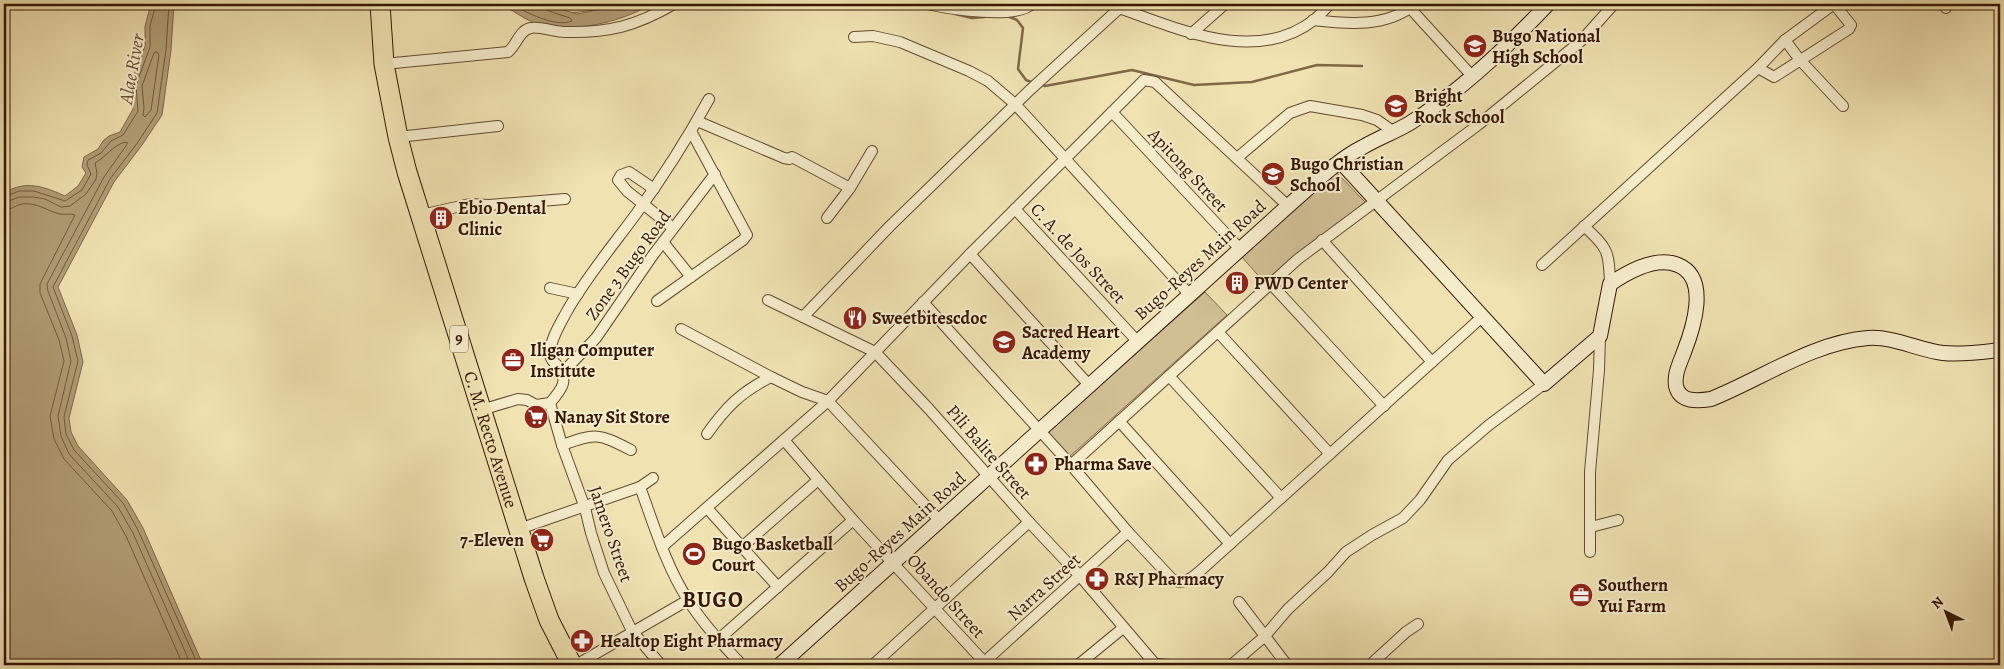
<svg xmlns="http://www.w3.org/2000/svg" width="2004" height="669" viewBox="0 0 2004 669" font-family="Alegreya,serif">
<rect width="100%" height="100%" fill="#f0e2b1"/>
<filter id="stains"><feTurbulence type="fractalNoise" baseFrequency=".004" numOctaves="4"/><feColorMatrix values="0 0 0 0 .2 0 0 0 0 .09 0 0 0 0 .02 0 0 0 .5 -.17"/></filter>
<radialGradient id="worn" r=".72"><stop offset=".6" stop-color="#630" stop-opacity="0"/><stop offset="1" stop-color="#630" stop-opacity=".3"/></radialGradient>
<!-- green -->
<g fill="#d0bf94" stroke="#836b4c">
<path d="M543 4H618L602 9 572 13Z"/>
<path d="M1336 172 1365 202 1264 282 1241 256Z"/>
<path d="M1205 292 1227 315 1067 459 1045 435Z"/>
</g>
<!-- water -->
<g fill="#b19d76" stroke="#806748">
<path d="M151 4H174L171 50 162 115 142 145 114 182 58 287 77 335 83 362 69 418 71 432 78 446 127 500 143 528 203 665H4V193C25 180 43 186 65 196L78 186 86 173 82 167 84 157 98 149 103 141 109 136 120 132 133 109 130 85 145 46V26Z"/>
<path d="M501 4H543L577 14 602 9 618 4H651C621 23 570 34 535 23 524 19 512 10 501 4Z"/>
<path d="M953 4H1016L994 12Z"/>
</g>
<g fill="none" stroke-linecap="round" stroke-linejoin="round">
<!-- shore -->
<g stroke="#745a3d" stroke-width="1">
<path d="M169 4 166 50 157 113 138 142 110 179 53 287 72 336 78 361 64 417 66 434 74 450 123 503 138 530 198 665"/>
<path d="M511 4C526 12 555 28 572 21L570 18 546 10 543 4"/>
<path d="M157 52 159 55 151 110 145 117 143 115 144 108 142 86 154 53Z"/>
<path d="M4 197 19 191H34L65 201 82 190 91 174 87 165 88 160 101 153 111 141 123 135 138 111 136 85 150 47V26L156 4"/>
<path d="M4 203 19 197H33L45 199 61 207 70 206 86 194 96 179 97 173 95 163C107 156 112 146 125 142L128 143 104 177 47 284 48 291 66 338 71 361 58 416 61 436 69 454 118 507 133 533 191 665"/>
<path d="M4 210C11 210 16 205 22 204 37 202 47 211 60 214 66 215 70 213 75 215L40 284V293L59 340 64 361 50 416 54 439 64 459 112 511 126 536 183 665"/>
</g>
<!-- stream -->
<g stroke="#806748" stroke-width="2.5">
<path d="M955 14 972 18 984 17"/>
<path d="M1007 16 1017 20 1023 28 1018 69 1026 80 1034 83"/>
<path d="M1040 84 1045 86 1132 70 1194 85 1252 82 1317 65 1362 66"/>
</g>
<!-- street casing -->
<g stroke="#644a2f" stroke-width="12">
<g id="street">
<path d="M927 4C950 9 1015 20 1032 4"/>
<path d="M1942 4 1946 8"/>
<path d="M1119 8C1179 29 1256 65 1314 20 1320 15 1325 9 1330 4"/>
<path d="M1410 8 1472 76"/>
<path d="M1313 20C1347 24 1387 28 1415 4"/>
<path d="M1191 34 1225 4"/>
<path d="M854 37 873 36 900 42 969 71 988 81 1015 104 1190 295"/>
<path d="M1785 40 1800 60 1843 106"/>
<path d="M384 64 508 52C517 45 519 30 531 28 538 26 556 32 565 32 609 33 636 26 674 4"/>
<path d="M1112 112 1240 249"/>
<path d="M697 121 784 158 789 159 792 157 850 188"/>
<path d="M398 137 498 126"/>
<path d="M1237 158 1290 113 1310 106 1362 115 1377 120 1394 132"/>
<path d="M654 189 629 172 621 175 618 180 627 191 673 228"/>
<path d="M1015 209 1138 342"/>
<path d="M421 215 470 204 489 205 565 199"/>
<path d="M827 218 850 188 872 151"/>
<path d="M1584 226C1608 249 1609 250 1610 284"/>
<path d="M1322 240 1432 362"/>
<path d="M663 242 691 277"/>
<path d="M970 254 1089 385"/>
<path d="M1542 265 1758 68 1785 40 1834 4 1851 25 1849 29 1774 77 1758 68"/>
<path d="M1271 284 1384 406"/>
<path d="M550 288 578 294"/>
<path d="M768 300 875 352 929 409 1029 522 1080 576 1155 664"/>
<path d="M657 301 743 240 747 235 691 131"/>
<path d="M923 302 1071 465 1128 532 1172 579C1182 586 1192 578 1200 571L1482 317"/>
<path d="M803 317 890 226 1031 89 1124 4"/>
<path d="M681 329 771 377 802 392 828 401 940 521"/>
<path d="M1218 332 1330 454"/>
<path d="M563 372 596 338 653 255 715 174"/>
<path d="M1169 376 1281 498"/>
<path d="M550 403 562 445 585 508 591 533 604 573 632 631 661 665"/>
<path d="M481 410 518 399 527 400 536 405 550 403C562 389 570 380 556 364 553 362 551 359 550 355 549 342 560 324 566 313 584 280 614 244 636 214 663 177 687 139 709 99"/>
<path d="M1119 421 1230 544"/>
<path d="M707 434C726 407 741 392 771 377"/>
<path d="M784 440 853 520 987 665"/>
<path d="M562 445C596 433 598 433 631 450"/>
<path d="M1071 465 1298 259 1478 125 1581 41 1614 4"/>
<path d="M640 487 653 478"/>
<path d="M707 508 778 587"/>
<path d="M1591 527 1618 520"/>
<path d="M519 529 640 487C654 525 666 566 688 600 703 624 723 645 742 665"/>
<path d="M662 547 828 401 970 254 1144 80 1155 82 1288 206"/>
<path d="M742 547 818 480"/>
<path d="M1590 552V472L1599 370 1600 336"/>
<path d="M1239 602 1287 665"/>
<path d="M718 640 853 520"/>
<path d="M1155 664 1170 665"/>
<path d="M576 665 688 600"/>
<path d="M873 665 1029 522"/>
<path d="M981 665 1128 532"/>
<path d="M1078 665 1123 628"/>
<path d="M1231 665 1264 637 1288 609 1328 572 1346 552 1372 535 1403 518 1420 500 1448 460 1489 425 1544 384"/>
<path d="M1370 665 1406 632 1418 624"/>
</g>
</g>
<!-- secondary casing -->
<g stroke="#361704" stroke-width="16">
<g id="secondary">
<path d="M1341 162 1544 384 1600 336 1610 284C1629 271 1656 256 1678 265 1710 278 1693 329 1684 352 1680 363 1674 374 1676 386 1680 403 1698 401 1711 399 1761 379 1814 342 1868 338 1893 336 1918 350 1943 353 1962 355 1982 352 2000 350"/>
<path d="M780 665 1288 206C1312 186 1335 161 1363 147 1378 138 1395 132 1410 123 1458 93 1509 45 1548 4"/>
</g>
</g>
<!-- highway casing -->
<g stroke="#361704" stroke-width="21">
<g id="highway">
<path id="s1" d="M380 4 384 64 398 137 407 172 534 578 549 620 572 665"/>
</g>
</g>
<!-- street -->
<use href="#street" stroke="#f5eccc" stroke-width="10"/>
<!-- secondary -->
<use href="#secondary" stroke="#f5eccc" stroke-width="14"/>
<!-- highway -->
<use href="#highway" stroke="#f0e2b1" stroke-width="19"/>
</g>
<!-- icons -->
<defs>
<g id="school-disc" transform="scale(1.25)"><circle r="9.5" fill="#8f2418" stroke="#f5eccc"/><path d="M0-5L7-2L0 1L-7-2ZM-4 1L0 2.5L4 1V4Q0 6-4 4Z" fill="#fff"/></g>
<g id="building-disc" transform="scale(1.25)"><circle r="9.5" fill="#8f2418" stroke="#f5eccc"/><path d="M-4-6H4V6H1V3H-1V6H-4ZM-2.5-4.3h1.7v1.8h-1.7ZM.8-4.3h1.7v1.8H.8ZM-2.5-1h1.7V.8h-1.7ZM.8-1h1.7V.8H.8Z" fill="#fff"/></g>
<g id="restaurant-disc" transform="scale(1.25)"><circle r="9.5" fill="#8f2418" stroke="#f5eccc"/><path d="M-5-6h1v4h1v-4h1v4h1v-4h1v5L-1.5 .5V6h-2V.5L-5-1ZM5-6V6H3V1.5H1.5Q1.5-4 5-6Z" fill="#fff"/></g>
<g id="office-disc" transform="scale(1.25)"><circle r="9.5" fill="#8f2418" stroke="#f5eccc"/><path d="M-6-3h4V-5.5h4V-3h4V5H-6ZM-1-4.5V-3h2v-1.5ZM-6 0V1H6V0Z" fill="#fff"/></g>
<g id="supermarket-disc" transform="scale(1.25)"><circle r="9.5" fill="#8f2418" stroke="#f5eccc"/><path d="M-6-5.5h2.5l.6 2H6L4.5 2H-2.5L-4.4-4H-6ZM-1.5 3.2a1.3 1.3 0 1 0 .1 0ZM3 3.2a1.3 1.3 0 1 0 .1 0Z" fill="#fff"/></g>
<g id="pharmacy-disc" transform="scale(1.25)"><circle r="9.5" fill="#8f2418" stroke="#f5eccc"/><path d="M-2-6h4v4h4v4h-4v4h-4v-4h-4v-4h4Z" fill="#fff"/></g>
<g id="stadium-disc" transform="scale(1.25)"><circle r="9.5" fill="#8f2418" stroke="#f5eccc"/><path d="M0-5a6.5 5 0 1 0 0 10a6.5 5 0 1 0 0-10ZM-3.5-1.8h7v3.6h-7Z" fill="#fff"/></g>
</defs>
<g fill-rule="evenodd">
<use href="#school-disc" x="1475" y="46"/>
<use href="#school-disc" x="1396" y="106"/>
<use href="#school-disc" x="1273" y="174"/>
<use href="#building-disc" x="441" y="218"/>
<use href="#building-disc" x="1237" y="283"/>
<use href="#restaurant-disc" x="855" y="318"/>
<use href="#school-disc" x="1004" y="342"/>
<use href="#office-disc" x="513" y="360"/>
<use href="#supermarket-disc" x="536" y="417"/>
<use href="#pharmacy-disc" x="1036" y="464"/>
<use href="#supermarket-disc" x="542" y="540"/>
<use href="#stadium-disc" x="694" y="554"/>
<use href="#pharmacy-disc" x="1097" y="579"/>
<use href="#office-disc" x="1581" y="595"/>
<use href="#pharmacy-disc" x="582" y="641"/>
</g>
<g text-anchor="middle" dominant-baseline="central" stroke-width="4" stroke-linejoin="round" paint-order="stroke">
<!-- shield labels -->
<rect fill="#f5eccc" stroke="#6f5740" stroke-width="1" x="450" y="325.5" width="18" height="27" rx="4"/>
<g font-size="16" font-weight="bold" fill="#361704">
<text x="459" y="339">9</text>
</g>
<!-- poi labels -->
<g font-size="18" font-weight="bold" fill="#361704" stroke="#f5eccc" text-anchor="start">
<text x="1492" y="36">Bugo National<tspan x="1492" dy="21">High School</tspan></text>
<text x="1414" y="96">Bright<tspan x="1414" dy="21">Rock School</tspan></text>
<text x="1290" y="164">Bugo Christian<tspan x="1290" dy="21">School</tspan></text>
<text x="458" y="208">Ebio Dental<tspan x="458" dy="21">Clinic</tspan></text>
<text x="1254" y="283">PWD Center</text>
<text x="872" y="318">Sweetbitescdoc</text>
<text x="1022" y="332">Sacred Heart<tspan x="1022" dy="21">Academy</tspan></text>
<text x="530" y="350">Iligan Computer<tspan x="530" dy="21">Institute</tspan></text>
<text x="554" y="417">Nanay Sit Store</text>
<text x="1054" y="464">Pharma Save</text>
<text x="524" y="540" text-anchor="end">7-Eleven</text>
<text x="712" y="544">Bugo Basketball<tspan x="712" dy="21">Court</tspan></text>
<text x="1114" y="579">R&amp;J Pharmacy</text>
<text x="1598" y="585">Southern<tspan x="1598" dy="21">Yui Farm</tspan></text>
<text x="600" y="641">Healtop Eight Pharmacy</text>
</g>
<!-- street labels -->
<g font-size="18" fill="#361704" stroke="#f5eccc">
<text transform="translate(1188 170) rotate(47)">Apitong Street</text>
<text transform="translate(1078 253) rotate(47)">C. A. de Jos Street</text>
<text transform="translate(1200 260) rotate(-42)">Bugo-Reyes Main Road</text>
<text transform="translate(628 265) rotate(-54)">Zone 3 Bugo Road</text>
<text stroke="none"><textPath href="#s1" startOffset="451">C. M. Recto Avenue</textPath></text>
<text transform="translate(989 452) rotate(49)">Pili Balite Street</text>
<text transform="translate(900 532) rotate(-42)">Bugo-Reyes Main Road</text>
<text transform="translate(611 534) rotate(71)">Jamero Street</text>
<text transform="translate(1044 587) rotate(-42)">Narra Street</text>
<text transform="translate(946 596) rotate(48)">Obando Street</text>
</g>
<!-- water labels -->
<g font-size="19" font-style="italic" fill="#674d32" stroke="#f5eccc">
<text transform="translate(132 69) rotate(-80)">Alae River</text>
</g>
<!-- district labels -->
<g font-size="22" font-weight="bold" letter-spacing="1" fill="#361704" stroke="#f5eccc">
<text x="713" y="600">BUGO</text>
</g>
</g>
<!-- margin -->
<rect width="2004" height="669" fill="none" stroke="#f0e2b1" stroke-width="20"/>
<rect x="5" y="5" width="1994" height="659" fill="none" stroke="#361704" stroke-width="2.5"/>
<rect x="10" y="10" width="1984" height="649" fill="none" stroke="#361704"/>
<!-- north arrow -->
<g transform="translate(1946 612) rotate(318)" stroke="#f5eccc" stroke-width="4" paint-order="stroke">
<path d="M0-4L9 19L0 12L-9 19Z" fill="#361704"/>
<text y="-8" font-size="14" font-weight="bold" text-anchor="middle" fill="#361704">N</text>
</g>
<rect width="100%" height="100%" filter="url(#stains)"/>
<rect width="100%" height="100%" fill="url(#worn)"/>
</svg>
